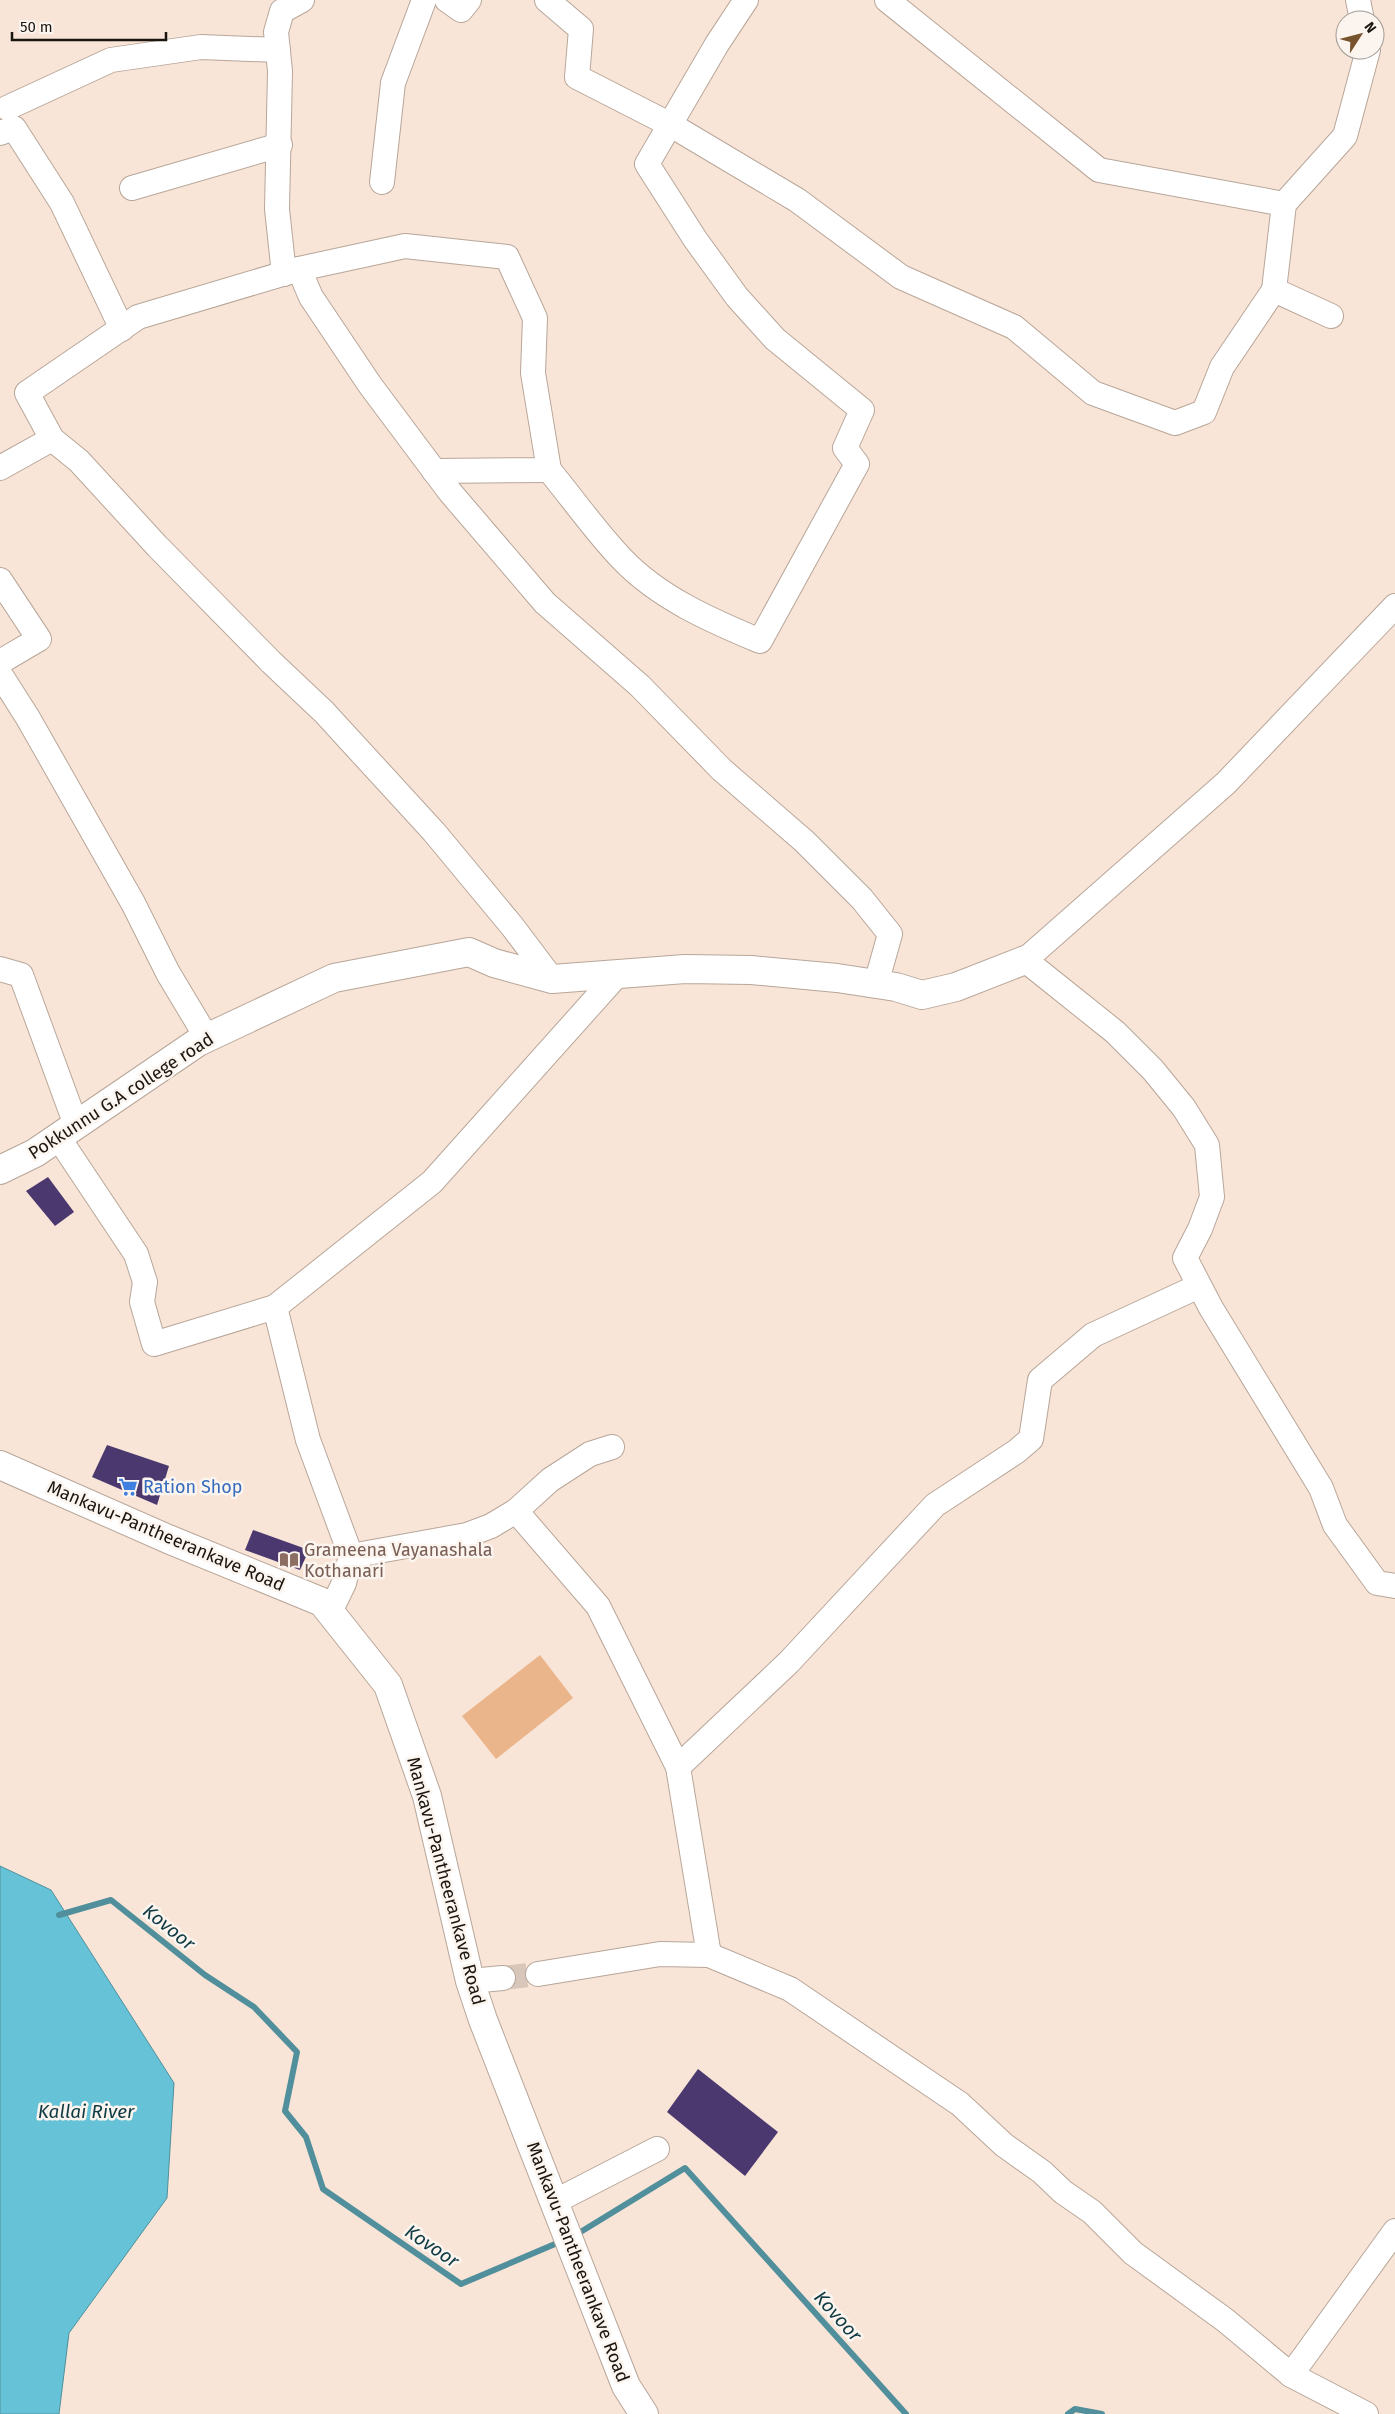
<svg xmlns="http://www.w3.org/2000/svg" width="1395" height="2414" viewBox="0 0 1395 2414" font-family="'Fira Sans',sans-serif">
<rect width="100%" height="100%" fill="#f8e5d7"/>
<!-- green -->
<path fill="#ebb58b" d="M540 1655 573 1698 496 1759 462 1716Z"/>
<!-- water -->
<path fill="#66c3d7" stroke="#508f9b" d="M0 1866 51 1890 174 2083 167 2198 69 2333 59 2414H0Z"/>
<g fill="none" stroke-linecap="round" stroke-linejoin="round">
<!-- stream -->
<g stroke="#508f9b" stroke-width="6">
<path d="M59 1915 111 1900 205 1975 254 2007 297 2052 285 2111 306 2137 323 2189 461 2284 562 2241"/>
<path d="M574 2236 685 2168 906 2414"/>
<path d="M1068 2414 1075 2409 1102 2414"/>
</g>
</g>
<!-- building -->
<g fill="#4b386f">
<path d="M48 1177 74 1212 55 1226 26 1191Z"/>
<path d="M107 1445 169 1466 157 1505 92 1477Z"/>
<path d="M253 1530 309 1550 300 1570 245 1550Z"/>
<path d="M698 2069 778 2132 745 2176 667 2112Z"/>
</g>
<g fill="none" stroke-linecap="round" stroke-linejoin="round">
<!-- street-tunnel -->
<path stroke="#d7c6b9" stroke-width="24" stroke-dasharray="24 12" stroke-linecap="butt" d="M503 1978 538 1974"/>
<!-- street casing -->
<g stroke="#b8a699" stroke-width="26">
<g id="street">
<path d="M447 0 461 10 469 0"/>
<path d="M547 0 581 29 577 77 671 125 797 200 901 277 1014 327 1093 393 1175 423 1204 412 1222 367 1274 290"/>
<path d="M887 0 1099 170 1284 204 1274 290 1331 316"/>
<path d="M1358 0 1362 20"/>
<path d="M7 108 111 60 201 47 278 50"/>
<path d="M0 133 14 128 62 203 122 329"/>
<path d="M382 182 393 83 424 0"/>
<path d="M132 188 280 145"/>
<path d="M1284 204 1345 136 1368 50"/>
<path d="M299 269 405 246 507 257 535 318 533 373 549 470 434 471"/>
<path d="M284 274 277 209 280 71 276 32 282 11 302 0"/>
<path d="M52 439 79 461 157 546 271 662 324 712 434 832 512 926 552 979"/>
<path d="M0 468 52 439 27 393 138 317 299 269 311 297 370 385 450 492 545 603 640 686 722 770 804 841 862 899 890 934 876 984"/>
<path d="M549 470C573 499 596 532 622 559 659 598 712 621 760 641L857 464 845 448 862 410 775 339 737 297 695 239 647 164 717 44 746 0"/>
<path d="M0 580 39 639 0 662"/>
<path d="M1395 606 1226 783 1025 960 1115 1032 1153 1070 1184 1108 1207 1145 1212 1197 1200 1229 1185 1258 1211 1308 1321 1488 1335 1525 1377 1583 1395 1586"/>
<path d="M0 674 28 718 133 903 168 973 207 1038"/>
<path d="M0 969 21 975 76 1125"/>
<path d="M58 1137 136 1254 145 1282 142 1302 154 1344 275 1307 432 1182 618 974"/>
<path d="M275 1307 308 1440 351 1556"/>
<path d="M516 1511 598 1606 678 1767 709 1955"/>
<path d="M330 1612 344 1583 351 1556 467 1535 491 1526 516 1511 550 1480 590 1454 612 1447"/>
<path d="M678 1767 789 1662 935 1505 1017 1451 1031 1439 1040 1380 1093 1335 1199 1286"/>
<path d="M538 1974 660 1954 709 1955 790 1989 960 2104 1004 2145 1042 2172 1063 2192 1092 2212 1133 2253 1225 2320 1291 2375 1366 2414"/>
<path d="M470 1981 503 1978"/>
<path d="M554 2202 657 2149"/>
<path d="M1291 2375 1395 2231"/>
</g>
</g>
<!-- secondary casing -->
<g stroke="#b8a699" stroke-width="30">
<g id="secondary">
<path d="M0 1170 35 1153 198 1042 334 978 469 952 494 963 552 979 685 969 751 970 837 978 896 987 922 995 956 987 1025 960"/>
<path d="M0 1465 168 1539 322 1602 388 1685 427 1796 470 1981 483 2020 626 2386 644 2414"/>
</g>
</g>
<!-- street -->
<use href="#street" stroke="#fff" stroke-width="24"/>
<!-- secondary -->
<use href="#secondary" stroke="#fff" stroke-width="28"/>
</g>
<!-- icons -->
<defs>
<g id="supermarket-bare" transform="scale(1.5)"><path d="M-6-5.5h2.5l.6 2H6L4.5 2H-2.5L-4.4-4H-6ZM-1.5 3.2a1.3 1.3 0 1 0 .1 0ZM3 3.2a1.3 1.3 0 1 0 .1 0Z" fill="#3f7fe0" stroke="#fcf5ef" stroke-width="2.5" paint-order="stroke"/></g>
<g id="library-bare" transform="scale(1.5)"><path d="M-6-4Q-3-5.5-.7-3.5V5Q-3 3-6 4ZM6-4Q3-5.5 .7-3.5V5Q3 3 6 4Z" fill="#8d6e63" stroke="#fcf5ef" stroke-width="2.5" paint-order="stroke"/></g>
</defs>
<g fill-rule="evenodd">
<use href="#supermarket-bare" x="128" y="1487"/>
<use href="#library-bare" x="289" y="1560"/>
</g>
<g text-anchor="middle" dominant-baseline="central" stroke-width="5" stroke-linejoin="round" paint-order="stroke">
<!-- street labels -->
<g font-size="18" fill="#1b1510" stroke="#fcf5ef">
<text transform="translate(121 1096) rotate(-33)">Pokkunnu G.A college road</text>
<text transform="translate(166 1536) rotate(23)">Mankavu-Pantheerankave Road</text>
<text transform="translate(446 1881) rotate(75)">Mankavu-Pantheerankave Road</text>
<text transform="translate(578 2262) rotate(69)">Mankavu-Pantheerankave Road</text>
</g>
<!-- shop labels -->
<g font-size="18" fill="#366cbe" stroke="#fcf5ef" text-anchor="start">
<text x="143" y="1487">Ration Shop</text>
</g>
<!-- education labels -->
<g font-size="18" fill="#785e54" stroke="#fcf5ef" text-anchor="start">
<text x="304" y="1550">Grameena Vayanashala<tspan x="304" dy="21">Kothanari</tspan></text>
</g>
<!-- water labels -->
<g font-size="19" font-style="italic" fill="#0e3a43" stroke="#fcf5ef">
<text transform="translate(169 1927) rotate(39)">Kovoor</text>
<text x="86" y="2111">Kallai River</text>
<text transform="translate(432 2246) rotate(34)">Kovoor</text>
<text transform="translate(838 2316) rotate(48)">Kovoor</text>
</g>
</g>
<!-- north arrow -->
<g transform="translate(1360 35) rotate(54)"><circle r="24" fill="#fcf5ef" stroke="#a29b96"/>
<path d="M0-4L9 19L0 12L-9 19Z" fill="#77532d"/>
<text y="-8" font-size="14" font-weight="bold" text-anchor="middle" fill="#1b1510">N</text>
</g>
<!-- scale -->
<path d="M12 32v8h154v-8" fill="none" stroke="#1b1510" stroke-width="2.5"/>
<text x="20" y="32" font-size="15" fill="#1b1510" stroke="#fcf5ef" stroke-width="4" paint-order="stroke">50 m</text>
</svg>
